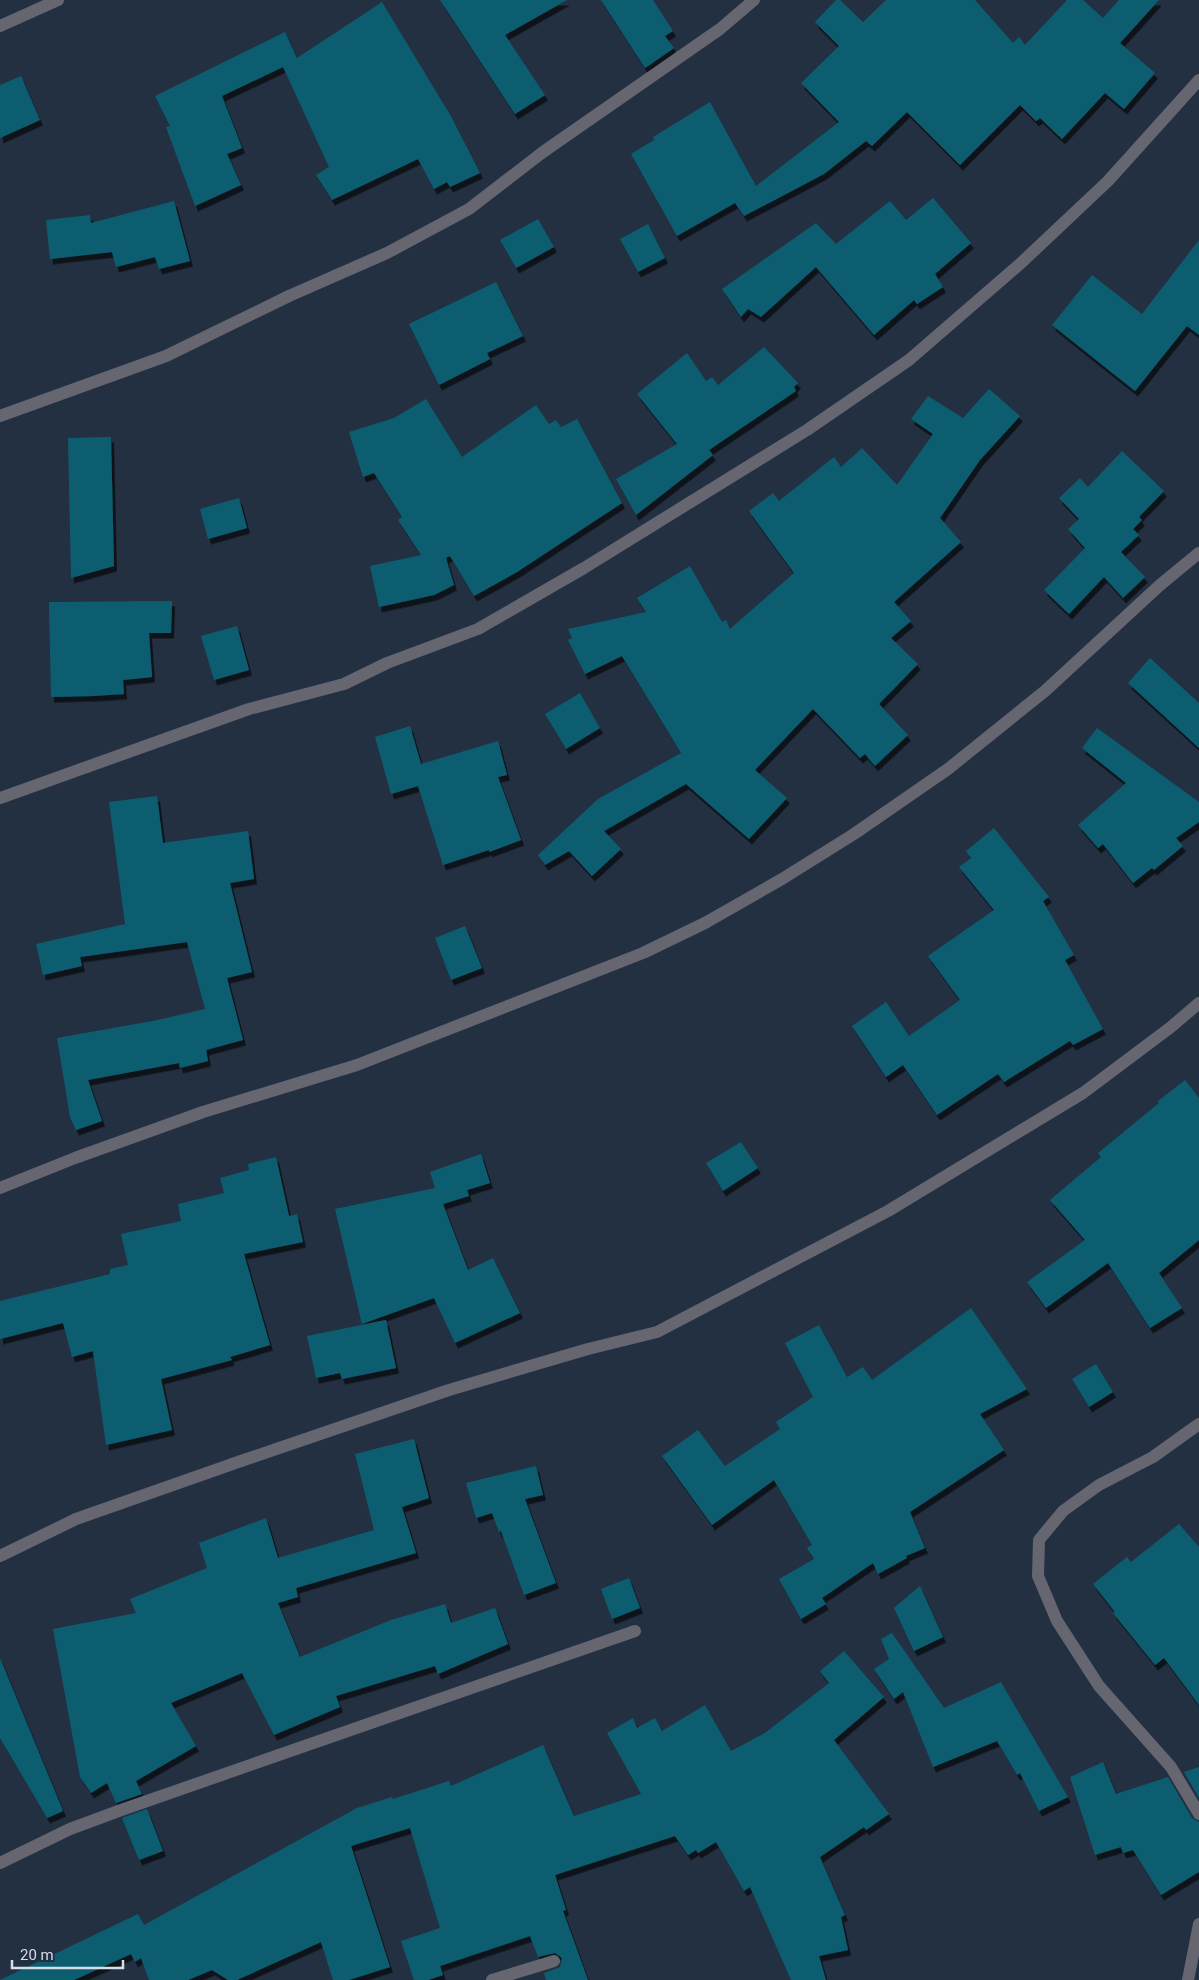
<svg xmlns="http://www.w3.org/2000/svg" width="1199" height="1980" viewBox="0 0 1199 1980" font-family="Roboto,sans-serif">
<defs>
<filter id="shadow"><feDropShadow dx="3" dy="5.5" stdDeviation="0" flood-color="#0009"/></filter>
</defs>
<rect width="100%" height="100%" fill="#223042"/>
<!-- building -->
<g fill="#0f5d70" filter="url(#shadow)">
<path d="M440 0H567L505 35 545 95 515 114Z"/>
<path d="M601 0H653L673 31 665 36 674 48 645 68Z"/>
<path d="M836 0H840L863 22 886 0H975L1013 43 1019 37 1025 45 1067 0H1083L1103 18 1119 0H1159L1120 43 1155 73 1124 109 1105 93 1062 139 1040 118 1036 121 1020 105 960 165 907 112 872 146 866 141 824 174 744 216 735 203 677 236 631 154 654 140 653 137 710 102 756 186 839 122 801 83 839 46 815 22Z"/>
<path d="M382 2 452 118 480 173 450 187 447 182 434 189 418 159 332 200 316 175 329 167 283 67 222 96 242 148 227 154 241 185 195 206 166 127 170 126 155 96 285 32 297 58Z"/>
<path d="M21 76 40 120 0 138V85Z"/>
<path d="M933 198 971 243 935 274 943 287 917 304 914 300 874 335 816 267 761 317 748 309 741 317 722 289 816 223 836 244 890 201 906 220Z"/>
<path d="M174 201 190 261 159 269 155 257 116 267 112 252 50 259 46 220 90 215 91 223Z"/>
<path d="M538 219 554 247 516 268 500 240Z"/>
<path d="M648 224 665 258 638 272 620 239Z"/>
<path d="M1199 240V335L1187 326 1135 391 1052 325 1092 275 1142 314Z"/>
<path d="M496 282 523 336 487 353 490 359 439 385 409 324Z"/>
<path d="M764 347 798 383 794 387 796 391 709 450 713 455 636 515 616 479 677 444 637 394 687 353 706 381 712 377 718 385Z"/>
<path d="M989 389 1020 416 980 460 940 518 961 542 894 602 911 621 891 638 918 664 879 704 908 735 875 766 865 754 860 758 813 709 755 770 787 798 749 839 686 784 604 831 621 849 592 876 569 851 545 865 538 855 598 799 681 753 622 656 585 674 568 640 572 638 568 629 646 612 637 598 690 566 722 622 726 620 730 629 794 573 749 511 773 493 779 501 834 457 841 467 862 448 897 485 933 434 911 419 928 396 963 418Z"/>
<path d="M426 399 462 457 536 405 549 424 556 420 561 427 577 419 622 503 517 572 474 596 450 556 446 558 454 585 434 595 379 607 370 566 421 555 398 520 402 517 374 473 363 477 349 432 394 418Z"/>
<path d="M111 437 114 566 71 578 68 438Z"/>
<path d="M1122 451 1164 491 1139 517 1142 520 1133 529 1139 535 1121 552 1145 577 1123 598 1104 577 1069 614 1044 590 1085 548 1068 529 1079 519 1059 498 1080 478 1088 487Z"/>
<path d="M239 498 247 528 208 539 200 509Z"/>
<path d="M172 601 171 633H149L152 677 123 680 124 694 93 696 51 697 49 602Z"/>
<path d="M237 626 249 670 214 680 201 636Z"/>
<path d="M1150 658 1199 703V748L1128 683Z"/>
<path d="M580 693 600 728 566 749 545 714Z"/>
<path d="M410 726 421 764 498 741 507 775 498 777 521 840 489 852V850L443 865 418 786 391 794 375 737Z"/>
<path d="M1097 728 1199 802V822L1176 838 1183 846 1154 870 1152 868 1133 883 1103 844 1098 848 1078 825 1126 783 1082 748Z"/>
<path d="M157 796 163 843 248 831 254 879 230 883 252 972 227 978 243 1040 206 1050 208 1061 180 1068 179 1063 88 1080 102 1121 76 1130 70 1117 57 1038 158 1020 205 1009 187 942 80 957 82 966 43 975 36 944 125 924 109 802Z"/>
<path d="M994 828 1049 897 1043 901 1074 955 1065 960 1103 1029 1073 1045 1070 1041 1004 1082 998 1074 937 1115 903 1065 886 1077 852 1026 886 1002 909 1036 960 1000 928 956 994 910 959 867 971 858 966 851Z"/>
<path d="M465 926 482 968 451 980 435 938Z"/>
<path d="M1185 1080 1199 1098V1240L1159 1273 1182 1308 1150 1328 1108 1263 1046 1308 1027 1282 1085 1240 1050 1200 1101 1157 1098 1153 1159 1103 1158 1101Z"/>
<path d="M741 1142 758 1168 723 1191 706 1163Z"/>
<path d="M481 1154 490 1183 467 1190 469 1196 443 1204 468 1270 493 1258 520 1313 455 1343 434 1298 362 1324 335 1209 435 1188 430 1172Z"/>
<path d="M276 1157 289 1216 297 1214 303 1242 244 1254 270 1345 230 1357 232 1360 161 1379 172 1430 106 1445 93 1351 72 1357 63 1323 0 1339V1301L110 1274V1269L128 1265 121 1234 181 1221 178 1204 224 1193 220 1178 249 1170 248 1164Z"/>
<path d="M971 1308 1027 1389 980 1414 1004 1450 910 1512 925 1548 906 1556 907 1558 878 1574 873 1563 822 1598 826 1604 801 1619 779 1579 814 1559 807 1548 812 1545 774 1480 712 1525 662 1456 698 1430 725 1466 780 1429 776 1422 813 1397 785 1343 819 1325 847 1377 863 1367 872 1380Z"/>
<path d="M386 1320 396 1368 342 1379 340 1373 316 1378 307 1336Z"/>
<path d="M1096 1364 1113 1392 1089 1407 1072 1379Z"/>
<path d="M414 1439 429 1498 402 1507 416 1553 296 1588 298 1597 278 1603 300 1657 391 1620 445 1604 451 1623 495 1608 508 1644 438 1674 435 1666 336 1696 340 1707 274 1735 242 1673 171 1703 196 1746 136 1781 142 1794 116 1803 107 1783 91 1793 80 1777 53 1629 136 1613 130 1599 207 1568 199 1543 266 1518 278 1558 374 1530 355 1454Z"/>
<path d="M536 1466 543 1495 525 1499 556 1583 524 1595 501 1531 499 1532 492 1513 476 1518 466 1483Z"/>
<path d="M1179 1524 1199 1547V1705L1164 1658 1155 1665 1113 1613 1115 1612 1093 1584 1127 1557 1131 1562Z"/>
<path d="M629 1578 640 1608 612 1619 601 1589Z"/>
<path d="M920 1586 943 1637 914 1651 894 1608Z"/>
<path d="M892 1633 944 1708 1001 1682 1068 1797 1039 1811 1020 1773 1017 1775 997 1741 933 1767 903 1692 894 1699 874 1669 889 1659 881 1639Z"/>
<path d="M844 1651 884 1697 834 1740 889 1814 866 1830 864 1827 820 1857 845 1915 841 1917 848 1950 819 1956 826 1980H791L750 1887 744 1891 716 1842 698 1853 696 1850 688 1855 675 1836 555 1875 566 1910 563 1911 588 1980H546L544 1973 560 1967 562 1958 555 1953 538 1957 530 1936 440 1966 443 1975 428 1980H414L401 1941 440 1928 410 1828 351 1846 390 1967 349 1980H333L321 1942 237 1980H228L212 1970 188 1980H149L141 1958 135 1962 131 1954 74 1980H0L138 1914 144 1925 357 1808 392 1797 393 1799 449 1781 451 1786 543 1745 574 1816 641 1794 607 1733 633 1718 637 1728 655 1718 662 1731 705 1705 731 1751 765 1733 829 1683 820 1671Z"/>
<path d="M0 1658 63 1811 47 1818 0 1738Z"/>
<path d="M1103 1762 1116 1794 1168 1777 1192 1818 1199 1822V1872L1161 1895 1133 1850 1123 1853 1121 1847 1095 1855 1070 1777Z"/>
<path d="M1199 1767V1798L1184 1772Z"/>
<path d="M147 1809 163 1851 139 1860 122 1818Z"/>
</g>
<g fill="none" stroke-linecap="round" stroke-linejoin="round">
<!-- minor -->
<g stroke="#666671" stroke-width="12">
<path d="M0 26 58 0"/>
<path d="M0 416 166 356 289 296 387 253 469 209 543 152 720 29 754 0"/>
<path d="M0 798 249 709 344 684 387 663 478 629 584 568 807 430 909 360 1021 263 1108 181 1199 80"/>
<path d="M0 1188 75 1158 203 1112 357 1065 643 953 705 923 782 879 854 834 948 769 1045 691 1160 585 1199 553"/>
<path d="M1199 1424 1153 1457 1099 1485 1063 1511 1039 1540 1038 1576 1057 1621 1099 1686 1171 1767 1199 1814"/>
<path d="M0 1556 76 1519 241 1461 449 1390 588 1349 657 1332 888 1211 1083 1093 1171 1027 1199 1003"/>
<path d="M0 1863 70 1829 124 1809 635 1631"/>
<path d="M492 1980 554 1961"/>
<path d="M1188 1980 1199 1924"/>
</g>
</g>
<!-- scale -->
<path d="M12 1960v8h111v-8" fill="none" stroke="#d4dde8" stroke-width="2.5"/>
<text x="20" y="1960" font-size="15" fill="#d4dde8" stroke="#223042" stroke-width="4" paint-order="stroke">20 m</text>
</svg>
